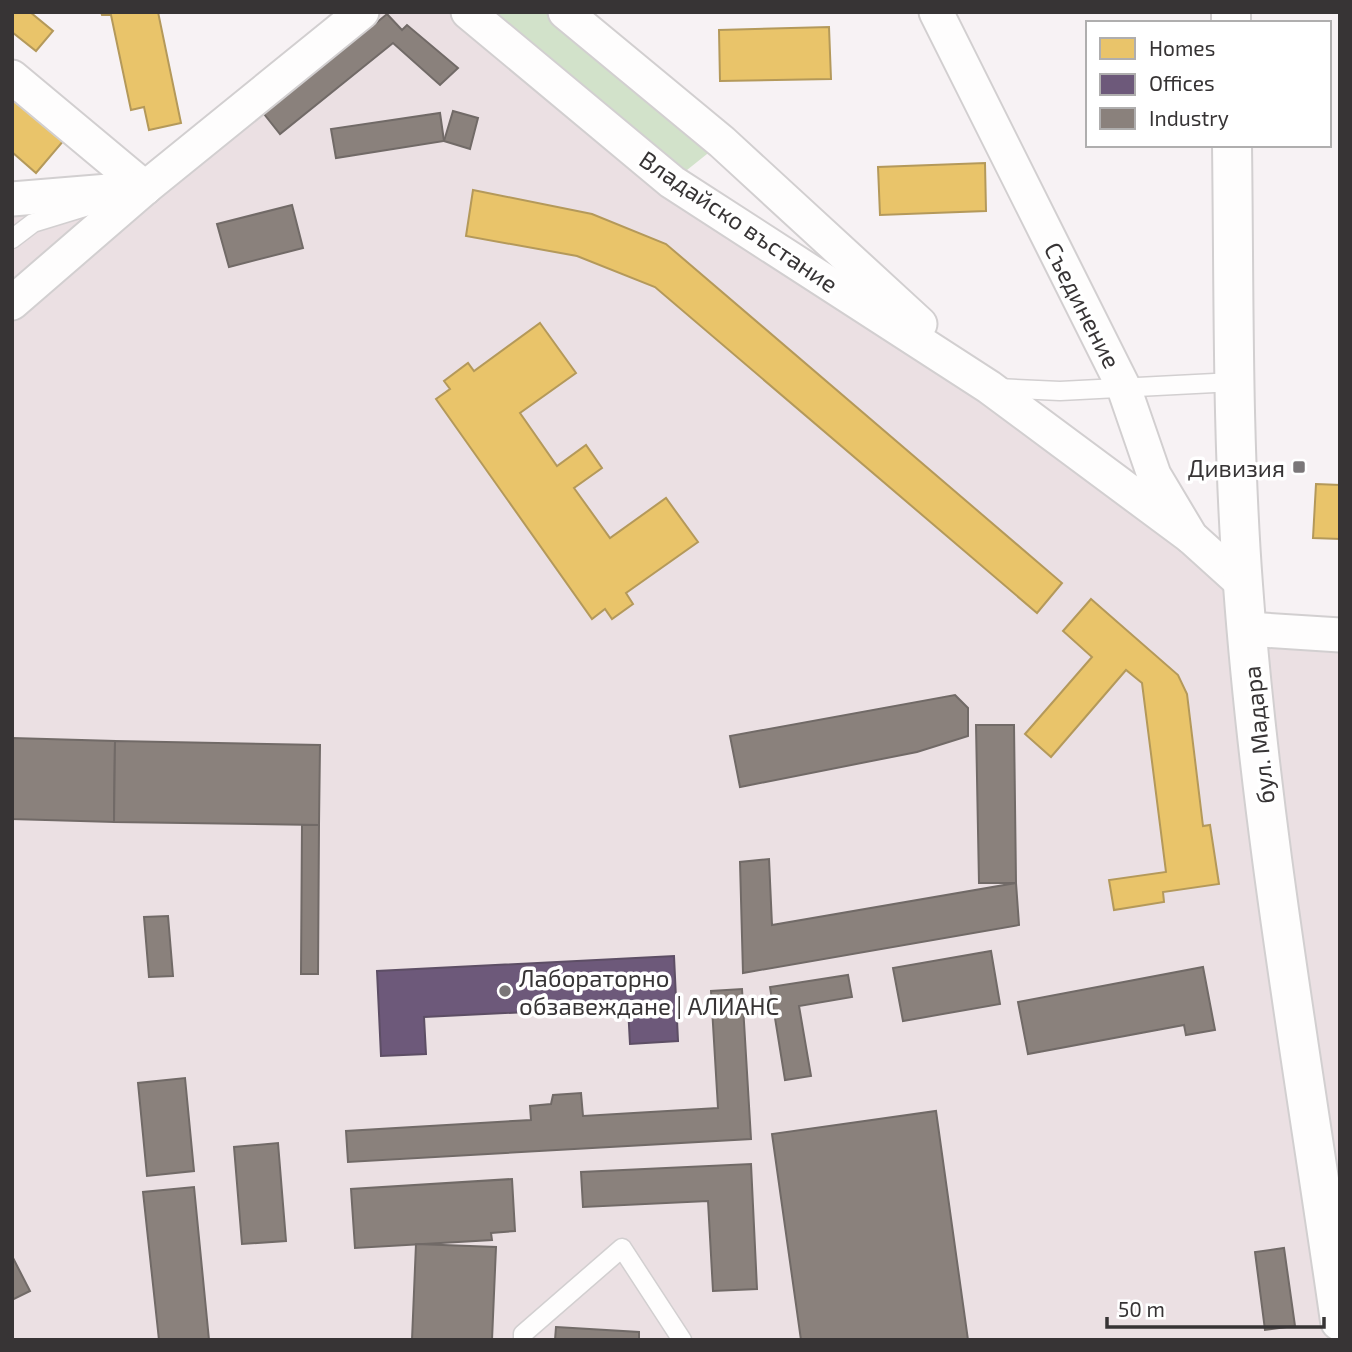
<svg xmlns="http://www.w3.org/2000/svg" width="1352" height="1352" viewBox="0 0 1352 1352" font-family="'Exo 2',sans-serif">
<rect width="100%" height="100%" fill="#f7f2f4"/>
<!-- built -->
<path fill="#ebe0e3" d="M362 12H468L1243 584 1247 629 1340 635V1340H12V199L145 188Z"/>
<!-- green -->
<path fill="#d2e2ca" d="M468 12H565L722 142 672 182Z"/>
<!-- homes -->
<g fill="#e9c46a" stroke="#b4995a" stroke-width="2">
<path d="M12 12H30L53 31 36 51 12 32Z"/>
<path d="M101 12H158L181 123 149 130 144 107 131 110 111 15H102Z"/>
<path d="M829 27 831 79 720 81 719 30Z"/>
<path d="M12 98 65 139 36 173 12 152Z"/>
<path d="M985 163 986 211 880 215 878 167Z"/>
<path d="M473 190 592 214 666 244 1062 583 1037 613 655 287 577 256 466 236Z"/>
<path d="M540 323 576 373 520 413 557 466 586 445 602 468 574 488 610 538 666 498 698 542 626 593 633 604 612 619 605 609 592 619 436 399 450 389 444 381 468 363 474 371Z"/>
<path d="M1316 484 1340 485V539L1313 538Z"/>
<path d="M1091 599 1178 675 1187 694 1203 826 1210 825 1219 884 1163 892 1164 902 1114 910 1109 880 1166 872 1142 683 1126 670 1051 757 1025 734 1092 657 1063 631Z"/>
</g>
<!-- offices -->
<path fill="#6d597a" stroke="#5d4e65" stroke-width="2" d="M674 956 678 1041 630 1044 628 1007 424 1017 426 1054 381 1056 377 971Z"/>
<!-- industry -->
<g fill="#8a817c" stroke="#716a67" stroke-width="2">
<path d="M387 14 402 30 407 25 458 68 440 85 393 43 280 134 264 114Z"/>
<path d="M453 111 478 118 470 149 444 141Z"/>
<path d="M440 113 444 141 336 158 331 129Z"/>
<path d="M292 205 303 248 229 267 217 224Z"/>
<path d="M955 695 968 708V736L917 752 740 787 730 736Z"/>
<path d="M976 725H1014L1016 883H979Z"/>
<path d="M12 738 115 741 114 822 12 819Z"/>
<path d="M115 741 320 745 319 825 114 822Z"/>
<path d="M302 825H319L318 974H301Z"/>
<path d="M769 859 772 925 1016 883 1019 925 743 973 740 862Z"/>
<path d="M168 916 173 976 149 977 144 917Z"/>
<path d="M991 951 1000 1004 903 1021 893 968Z"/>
<path d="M1203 967 1215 1030 1186 1035 1184 1025 1028 1054 1018 1002Z"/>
<path d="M848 975 852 997 799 1006 811 1076 785 1080 770 987Z"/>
<path d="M742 989 751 1139 348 1162 346 1131 531 1120 530 1106 551 1104 553 1095 581 1093 583 1116 718 1108 711 991Z"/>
<path d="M185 1078 194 1171 147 1176 138 1083Z"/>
<path d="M936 1111 968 1340H801L772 1134Z"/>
<path d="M278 1143 286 1241 242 1244 234 1147Z"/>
<path d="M751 1164 757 1289 713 1291 708 1201 583 1207 581 1172Z"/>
<path d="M512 1179 515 1231 491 1233 492 1240 355 1248 351 1189Z"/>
<path d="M194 1187 209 1340H159L143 1192Z"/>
<path d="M416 1244 496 1247 492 1340H412Z"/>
<path d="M1284 1248 1295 1326 1265 1330 1255 1252Z"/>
<path d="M12 1256 30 1291 12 1300Z"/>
<path d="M556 1327 639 1332V1340H555Z"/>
</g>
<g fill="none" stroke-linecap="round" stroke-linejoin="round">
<!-- service casing -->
<g stroke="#d2cfd0" stroke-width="21">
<g id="service">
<path d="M12 239 33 223 95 204"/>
<path d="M997 388 1060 391 1234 382"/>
<path d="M523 1340V1334L622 1248 682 1340"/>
</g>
</g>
<!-- minor casing -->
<g stroke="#d2cfd0" stroke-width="37">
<g id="minor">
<path d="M468 12 672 182 989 387 1191 537"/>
<path d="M565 12 722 142 920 324"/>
<path d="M936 12 1124 388 1154 475 1191 537 1243 584"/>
<path d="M12 77 145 188"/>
<path d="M12 199 145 188"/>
<path d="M12 303 145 188 362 12"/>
<path d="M1247 629 1340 635"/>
</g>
</g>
<!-- secondary casing -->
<g stroke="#d2cfd0" stroke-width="42">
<g id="secondary">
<path d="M1231 12V23"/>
<path d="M1232 145C1234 292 1232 439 1243 585 1261 831 1305 1076 1340 1321"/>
</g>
</g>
<!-- service -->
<use href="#service" stroke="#fefdfd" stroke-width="18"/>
<!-- minor -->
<use href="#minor" stroke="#fefdfd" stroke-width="33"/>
<!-- secondary -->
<use href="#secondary" stroke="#fefdfd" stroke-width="38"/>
</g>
<!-- markers -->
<g fill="#7a7678" stroke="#fff" stroke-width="2.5">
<rect x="1292" y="460" width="14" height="14" rx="3.5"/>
<circle cx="505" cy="991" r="7"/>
</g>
<g text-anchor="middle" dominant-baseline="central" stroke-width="7" stroke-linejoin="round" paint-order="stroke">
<!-- street labels -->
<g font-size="24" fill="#373435" stroke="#fff">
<text transform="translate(739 221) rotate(34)">Владайско въстание</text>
<text transform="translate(1083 305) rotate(63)">Съединение</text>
<text transform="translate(1258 735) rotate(-96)">бул. Мадара</text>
</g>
<!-- poi labels -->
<g font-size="24" fill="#373435" stroke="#fff" text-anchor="end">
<text x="1285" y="467">Дивизия</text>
<text x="519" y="977" text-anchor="start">Лабораторно<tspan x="519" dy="28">обзавеждане | АЛИАНС</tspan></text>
</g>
</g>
<!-- border -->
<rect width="1352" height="1352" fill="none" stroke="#373435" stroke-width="28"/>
<!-- legend -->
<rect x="1086" y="21" width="245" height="126" fill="#ffffff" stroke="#afaeae" stroke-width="2"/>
<rect x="1100" y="38" width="35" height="21" fill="#e9c46a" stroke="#afaeae" stroke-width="2"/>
<text x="1149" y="56" font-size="21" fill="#373435">Homes</text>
<rect x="1100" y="74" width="35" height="21" fill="#6d597a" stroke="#afaeae" stroke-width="2"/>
<text x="1149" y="91" font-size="21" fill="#373435">Offices</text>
<rect x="1100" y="108" width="35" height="21" fill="#8a817c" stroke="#afaeae" stroke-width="2"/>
<text x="1149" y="126" font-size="21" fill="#373435">Industry</text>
<!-- scale -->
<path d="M1107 1317v10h217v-10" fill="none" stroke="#373435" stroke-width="3.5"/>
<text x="1118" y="1317" font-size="21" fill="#373435" stroke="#ffffff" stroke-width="5" paint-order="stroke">50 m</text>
</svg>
